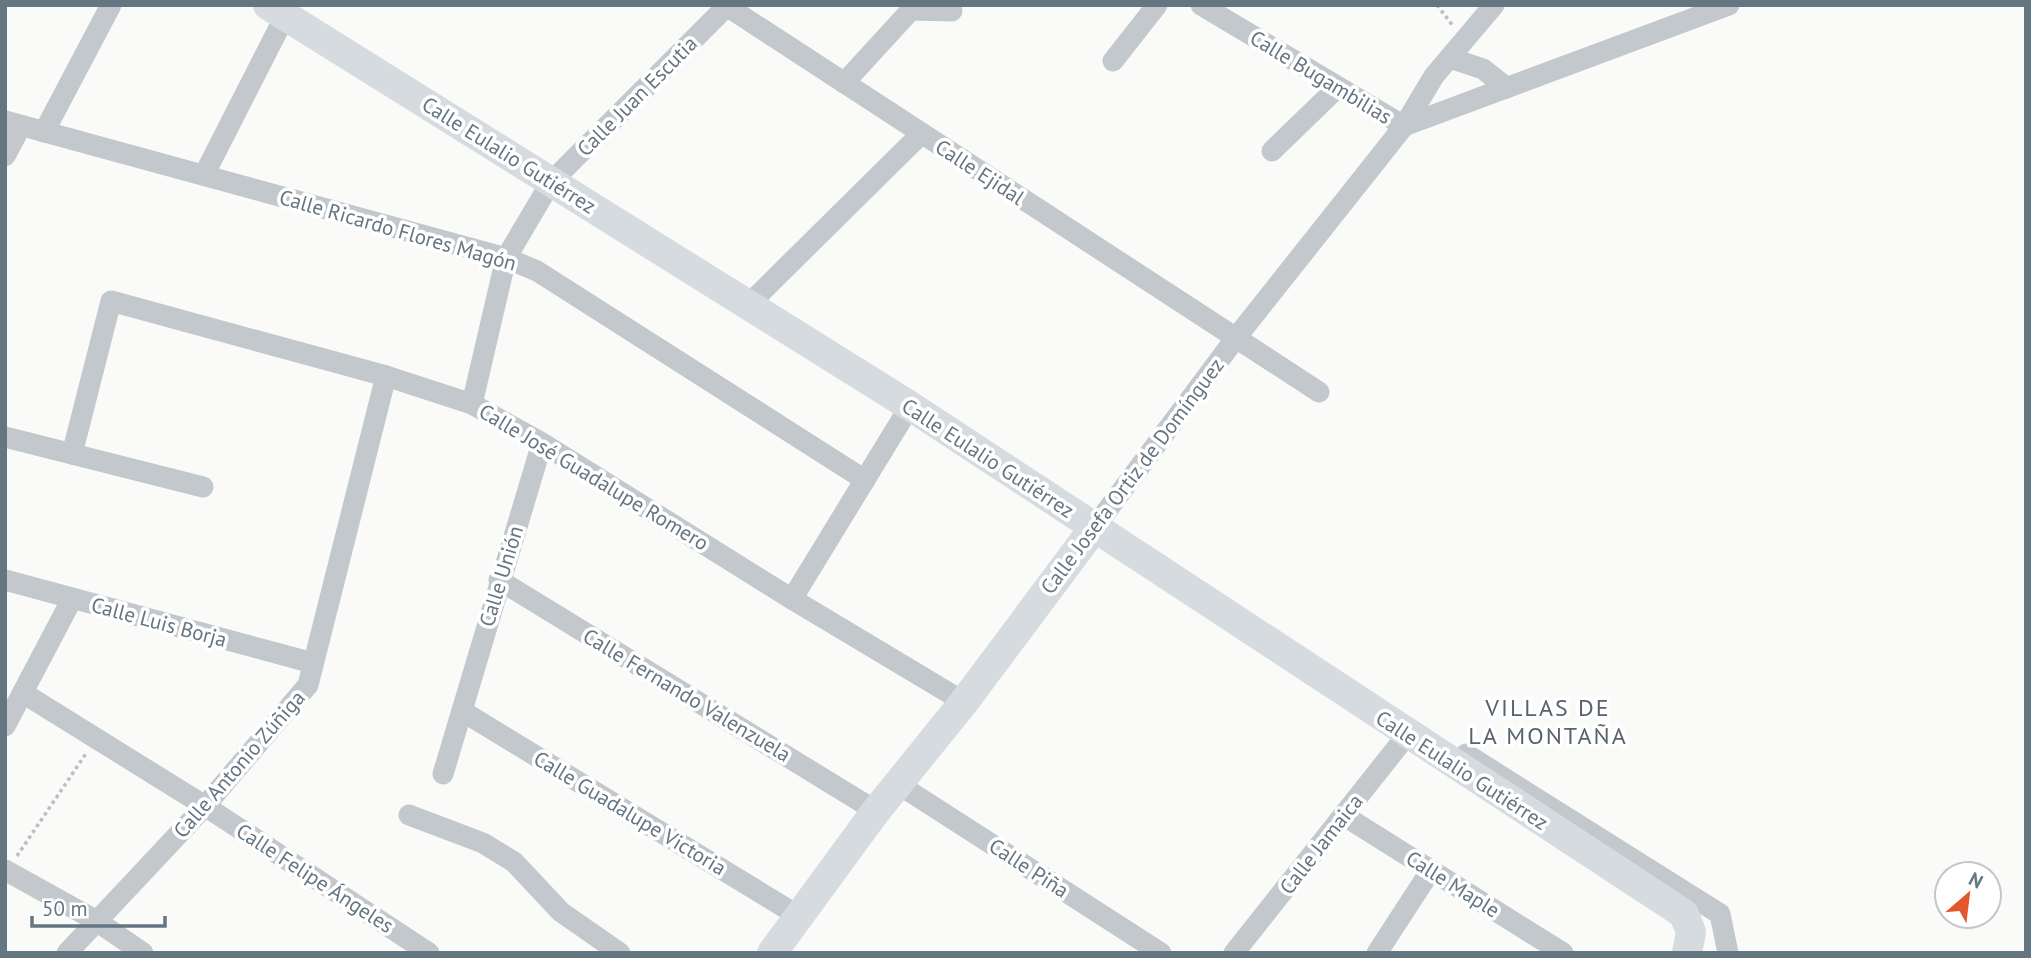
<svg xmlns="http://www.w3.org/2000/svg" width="2031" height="958" viewBox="0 0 2031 958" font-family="'PT Sans',sans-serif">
<rect width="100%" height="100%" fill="#fafaf8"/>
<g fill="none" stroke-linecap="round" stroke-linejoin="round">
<!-- path -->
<g stroke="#bbbfc2" stroke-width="3.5" stroke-dasharray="3.5 3.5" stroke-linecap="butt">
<path d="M1437 5 1453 26"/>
<path d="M17 856 87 752"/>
</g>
<!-- street -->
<g stroke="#c3c8cc" stroke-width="21">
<path d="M725 5 1319 392"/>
<path d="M1201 5 1404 126"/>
<path d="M1450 58 1483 69 1507 88"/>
<path d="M1113 61 1157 5"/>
<path d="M844 83 911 10 952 11"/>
<path d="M5 121 506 258 537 271 865 480"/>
<path d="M1404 126 1729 5"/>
<path d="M44 132 111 5"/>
<path d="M1272 151 1338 87"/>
<path d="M5 156 21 126"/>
<path d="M204 175 285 16"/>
<path d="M749 304 921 134"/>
<path d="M472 404 506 258 551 182 727 6"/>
<path d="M5 437 203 487"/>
<path d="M72 454 111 301 386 376 472 404 542 443 792 599 964 702"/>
<path d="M1094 528 1235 339 1404 126 1434 76 1494 5"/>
<path d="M5 580 313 663"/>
<path d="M499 580 876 811"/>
<path d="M792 599 910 406"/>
<path d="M23 693 205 806 429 953"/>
<path d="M462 711 797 915"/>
<path d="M5 726 72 599"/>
<path d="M1466 754 1720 914 1728 953"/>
<path d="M443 774 542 443"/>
<path d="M898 784 1161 953"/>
<path d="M409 815 483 843 514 862 561 912 620 953"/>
<path d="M1343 815 1563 953"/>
<path d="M5 870 95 920 143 953"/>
<path d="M67 953 205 806 308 685 386 376"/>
<path d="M1234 953 1407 735"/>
<path d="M1377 953 1431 870"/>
</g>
<!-- secondary -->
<g stroke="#d6dbdf" stroke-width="30">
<path d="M268 5 910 406 1684 914 1691 932 1687 953"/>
<path d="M772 953 876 811 964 702 1094 528"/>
</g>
</g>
<g text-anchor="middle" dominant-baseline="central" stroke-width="7" stroke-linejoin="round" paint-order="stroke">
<!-- street labels -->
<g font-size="21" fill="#657683" stroke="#fff">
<text transform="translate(1321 77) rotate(31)">Calle Bugambilias</text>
<text transform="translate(637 96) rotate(-45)">Calle Juan Escutia</text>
<text transform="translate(509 155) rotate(32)">Calle Eulalio Gutiérrez</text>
<text transform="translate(980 172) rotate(33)">Calle Ejidal</text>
<text transform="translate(398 230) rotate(16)">Calle Ricardo Flores Magón</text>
<text transform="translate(988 458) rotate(33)">Calle Eulalio Gutiérrez</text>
<text transform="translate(1132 476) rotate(-53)">Calle Josefa Ortiz de Domínguez</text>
<text transform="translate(594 477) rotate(31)">Calle José Guadalupe Romero</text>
<text transform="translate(501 576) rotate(-73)">Calle Unión</text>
<text transform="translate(159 622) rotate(15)">Calle Luis Borja</text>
<text transform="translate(687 695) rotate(31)">Calle Fernando Valenzuela</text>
<text transform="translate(239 764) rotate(-49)">Calle Antonio Zúñiga</text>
<text transform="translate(1462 770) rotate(33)">Calle Eulalio Gutiérrez</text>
<text transform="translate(630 813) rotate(31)">Calle Guadalupe Victoria</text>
<text transform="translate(1321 844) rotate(-52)">Calle Jamaica</text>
<text transform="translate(1029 868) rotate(33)">Calle Piña</text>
<text transform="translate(315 878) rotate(33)">Calle Felipe Ángeles</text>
<text transform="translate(1453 884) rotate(32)">Calle Maple</text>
</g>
<!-- quarter labels -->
<g font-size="24" letter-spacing="2" fill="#57646e" stroke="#fff">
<text x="1548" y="707">VILLAS DE<tspan x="1548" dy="28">LA MONTAÑA</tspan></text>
</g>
</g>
<!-- border -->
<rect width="2031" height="958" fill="none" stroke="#657683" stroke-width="14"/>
<!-- north arrow -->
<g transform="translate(1968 895) rotate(28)"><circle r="33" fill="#ffffff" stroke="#c1c8cd" stroke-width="2"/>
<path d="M0-5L12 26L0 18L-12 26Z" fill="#e4572e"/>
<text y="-10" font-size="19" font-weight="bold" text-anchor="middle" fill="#657683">N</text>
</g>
<!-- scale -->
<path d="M32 916v10h133v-10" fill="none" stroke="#657683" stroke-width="3.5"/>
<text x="42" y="916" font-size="21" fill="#657683" stroke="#ffffff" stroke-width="5" paint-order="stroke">50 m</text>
</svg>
